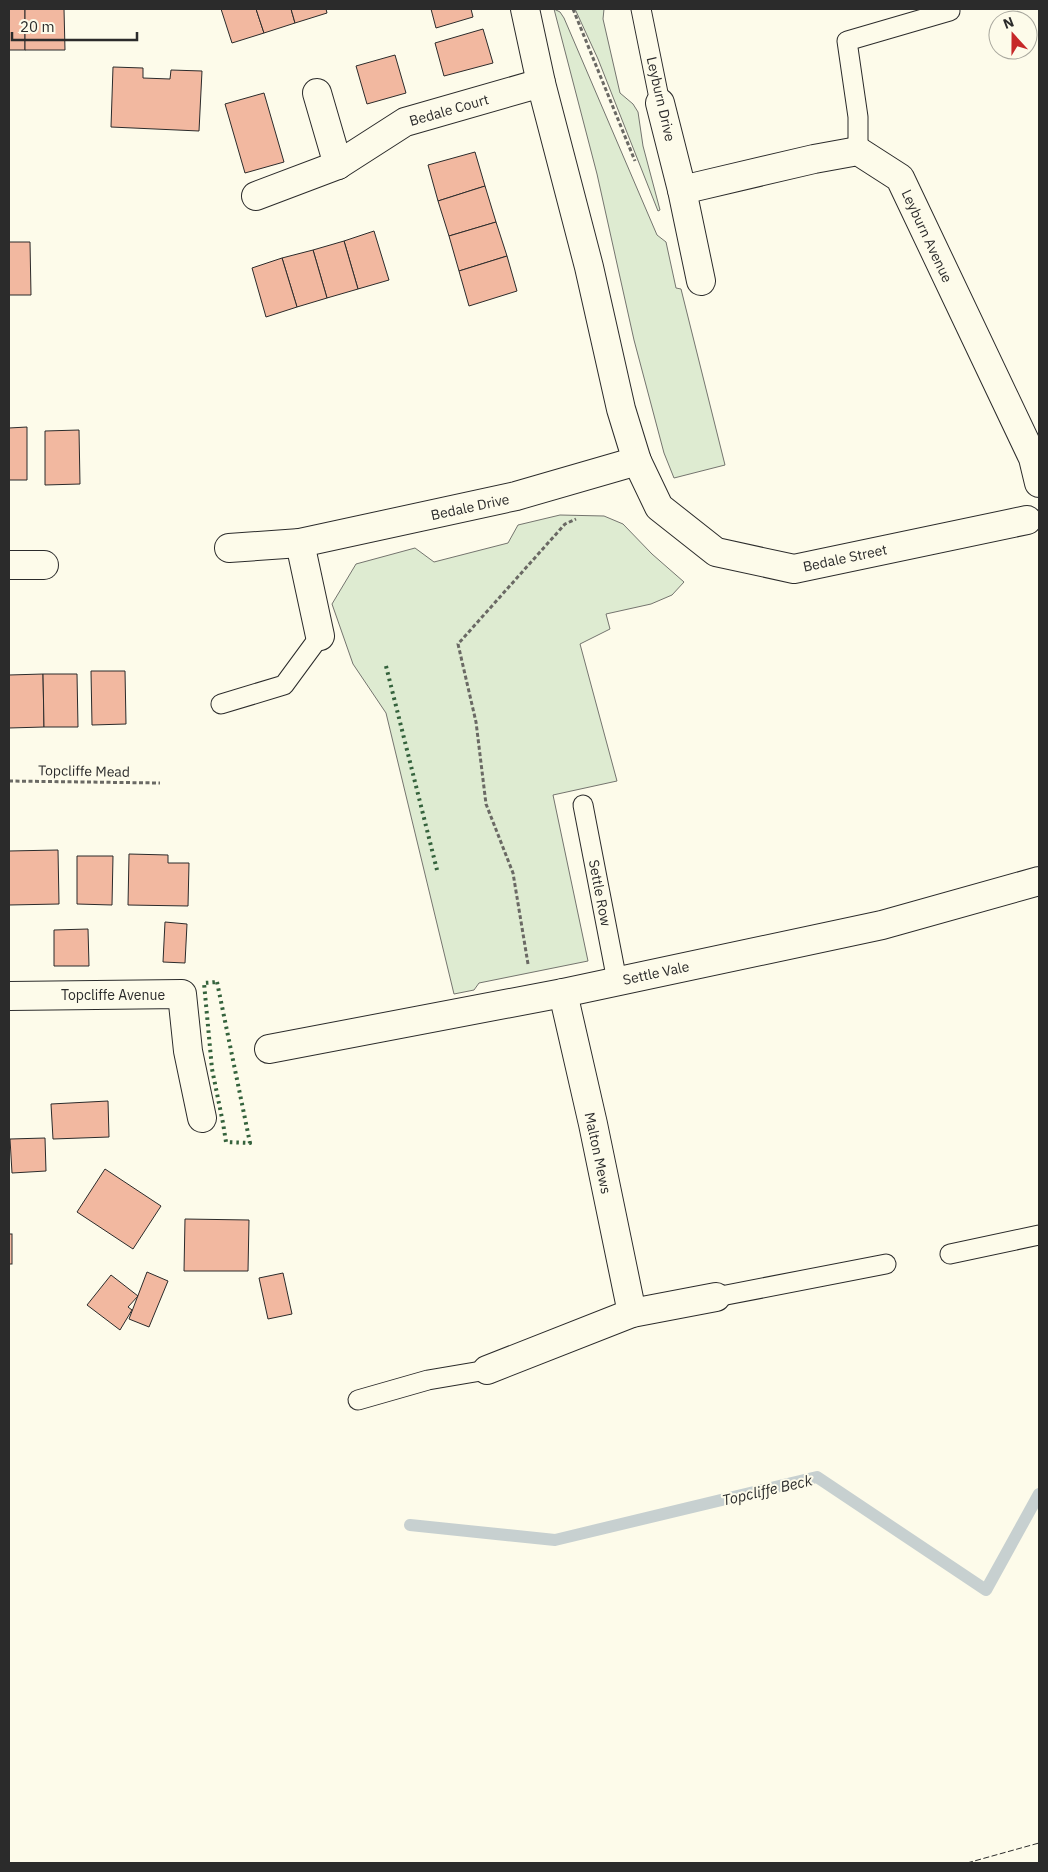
<svg xmlns="http://www.w3.org/2000/svg" width="1048" height="1872" viewBox="0 0 1048 1872" font-family="'IBM Plex Sans',sans-serif">
<rect width="100%" height="100%" fill="#fdfbea"/>
<!-- green -->
<g fill="#deebd1" stroke="#74746e">
<path d="M554 9 560 12 564 18 657 235 666 242 676 288 681 289 725 465 674 478 664 453 634 340 597 174Z"/>
<path d="M575 9H604L603 19 620 93 633 104 638 112 643 146 660 210 658 211 598 59Z"/>
<path d="M560 515 604 516 623 524 652 554 684 582 672 595 651 604 606 614 610 629 580 644 617 781 553 795 588 961 479 983 474 990 454 994 386 713 353 664 332 604 356 564 415 548 434 562 508 543 518 525Z"/>
</g>
<g fill="none" stroke-linecap="round" stroke-linejoin="round">
<!-- stream -->
<path stroke="#c7d0d0" stroke-width="12" d="M410 1525 555 1540 817 1477 986 1590 1039 1494"/>
</g>
<!-- building -->
<g fill="#f2b8a0" stroke="#2b2b2b">
<rect x="9" y="9" width="16" height="41"/>
<path d="M25 9H64L65 50H25Z"/>
<path d="M221 9H256L264 33 232 43Z"/>
<path d="M256 9H291L295 23 264 33Z"/>
<path d="M291 9H326L327 13 295 23Z"/>
<path d="M431 9H471L473 17 436 28Z"/>
<path d="M483 29 493 63 444 76 435 43Z"/>
<path d="M395 55 406 93 367 104 356 66Z"/>
<path d="M113 67 143 68V78L170 79 171 70 202 71 199 131 111 127Z"/>
<path d="M264 93 284 162 245 173 225 104Z"/>
<path d="M475 152 485 186 438 201 428 165Z"/>
<path d="M485 186 496 222 449 236 438 201Z"/>
<path d="M496 222 507 256 459 271 449 236Z"/>
<path d="M374 231 389 280 358 289 344 241Z"/>
<path d="M344 241 358 289 327 298 313 250Z"/>
<path d="M9 242H30L31 295H9Z"/>
<path d="M313 250 327 298 297 307 282 258Z"/>
<path d="M507 256 517 291 469 306 459 271Z"/>
<path d="M282 258 297 307 266 317 252 268Z"/>
<path d="M27 427V480H9V428Z"/>
<path d="M79 430 80 484 45 485V431Z"/>
<path d="M91 671H125L126 724 92 725Z"/>
<path d="M43 674 44 727 9 728V675Z"/>
<path d="M43 674H77L78 727H44Z"/>
<path d="M58 850 59 904 9 905V851Z"/>
<path d="M129 854 168 855V863H189L188 906 128 905Z"/>
<path d="M77 856H113L112 905 77 904Z"/>
<path d="M165 922 187 924 185 963 163 962Z"/>
<path d="M88 929 89 966H54V930Z"/>
<path d="M108 1101 109 1137 53 1139 51 1104Z"/>
<path d="M45 1138 46 1171 12 1173 10 1139Z"/>
<path d="M105 1169 161 1206 133 1249 77 1212Z"/>
<path d="M185 1219 249 1220 248 1271H184Z"/>
<rect x="9" y="1234" width="3" height="30"/>
<path d="M147 1272 168 1281 149 1327 129 1319Z"/>
<path d="M283 1273 292 1314 268 1319 259 1278Z"/>
<path d="M111 1275 138 1296 128 1307 132 1310 120 1330 87 1305Z"/>
</g>
<g fill="none" stroke-linecap="round" stroke-linejoin="round">
<!-- service casing -->
<g stroke="#2b2b2b" stroke-width="21">
<g id="service">
<path d="M641 9 660 103"/>
<path d="M858 151V117L847 41 950 11"/>
<path d="M221 704 284 685 320 636"/>
<path d="M583 805 617 981"/>
<path d="M950 1254 1039 1235"/>
<path d="M716 1297 886 1264"/>
<path d="M358 1400 428 1380 487 1370"/>
</g>
</g>
<!-- minor casing -->
<g stroke="#2b2b2b" stroke-width="30">
<g id="minor">
<path d="M525 9 541 83 589 267 621 409 637 461 659 507 716 552 794 569 1027 520"/>
<path d="M317 93 338 165"/>
<path d="M660 103 682 190 701 281"/>
<path d="M682 190 814 159 858 151 900 178 1033 458 1039 483"/>
<path d="M256 196 338 165 405 122 541 83"/>
<path d="M300 543 320 636"/>
<path d="M229 548 300 543 516 496 637 461"/>
<path d="M9 565H44"/>
<path d="M563 993 593 1124 632 1313"/>
<path d="M9 996 182 994 188 1051 202 1118"/>
<path d="M269 1049 563 993 882 925 1039 881"/>
<path d="M487 1370 632 1313 716 1297"/>
</g>
</g>
<!-- path -->
<g stroke="#6a6964" stroke-width="3" stroke-dasharray="4 2.5" stroke-linecap="butt">
<path d="M573 9 635 161"/>
<path d="M9 781 160 783"/>
<path d="M528 964 513 873 486 804 476 722 458 644 565 524 576 519"/>
</g>
<!-- service -->
<use href="#service" stroke="#fdfbea" stroke-width="19"/>
<!-- minor -->
<use href="#minor" stroke="#fdfbea" stroke-width="28"/>
<!-- hedge -->
<g stroke="#34623c" stroke-width="4" stroke-dasharray="2.5 4" stroke-linecap="butt">
<path d="M386 666 437 870"/>
<path d="M217 982 250 1143 226 1142 223 1123 212 1069 204 983Z"/>
</g>
<!-- fence -->
<path stroke="#2b2b2b" stroke-width="1" stroke-dasharray="6 2.5" stroke-linecap="butt" d="M967 1863 1039 1843"/>
</g>
<g text-anchor="middle" dominant-baseline="central" stroke-width="4" stroke-linejoin="round" paint-order="stroke">
<!-- street labels -->
<g font-size="14" fill="#2b2b2b" stroke="#fdfbea">
<text transform="translate(661 99) rotate(77)">Leyburn Drive</text>
<text transform="translate(449 110) rotate(-16)">Bedale Court</text>
<text transform="translate(927 236) rotate(65)">Leyburn Avenue</text>
<text transform="translate(470 507) rotate(-12)">Bedale Drive</text>
<text transform="translate(845 558) rotate(-12)">Bedale Street</text>
<text transform="translate(84 771) rotate(1)">Topcliffe Mead</text>
<text transform="translate(600 893) rotate(79)">Settle Row</text>
<text transform="translate(656 973) rotate(-12)">Settle Vale</text>
<text x="113" y="995">Topcliffe Avenue</text>
<text transform="translate(598 1153) rotate(78)">Malton Mews</text>
</g>
<!-- water labels -->
<g font-size="15" font-style="italic" fill="#2b2b2b" stroke="#fdfbea">
<text transform="translate(767 1490) rotate(-13)">Topcliffe Beck</text>
</g>
</g>
<!-- border -->
<rect width="1048" height="1872" fill="none" stroke="#2b2b2b" stroke-width="20"/>
<!-- north arrow -->
<g transform="translate(1013 35) rotate(339)"><circle r="24" fill="#fdfbea" stroke="#a9a89e"/>
<path d="M0-4L9 19L0 12L-9 19Z" fill="#c62828"/>
<text y="-8" font-size="14" font-weight="bold" text-anchor="middle" fill="#2b2b2b">N</text>
</g>
<!-- scale -->
<path d="M12 32v8h125v-8" fill="none" stroke="#2b2b2b" stroke-width="2.5"/>
<text x="20" y="32" font-size="15" fill="#2b2b2b" stroke="#fdfbea" stroke-width="4" paint-order="stroke">20 m</text>
</svg>
